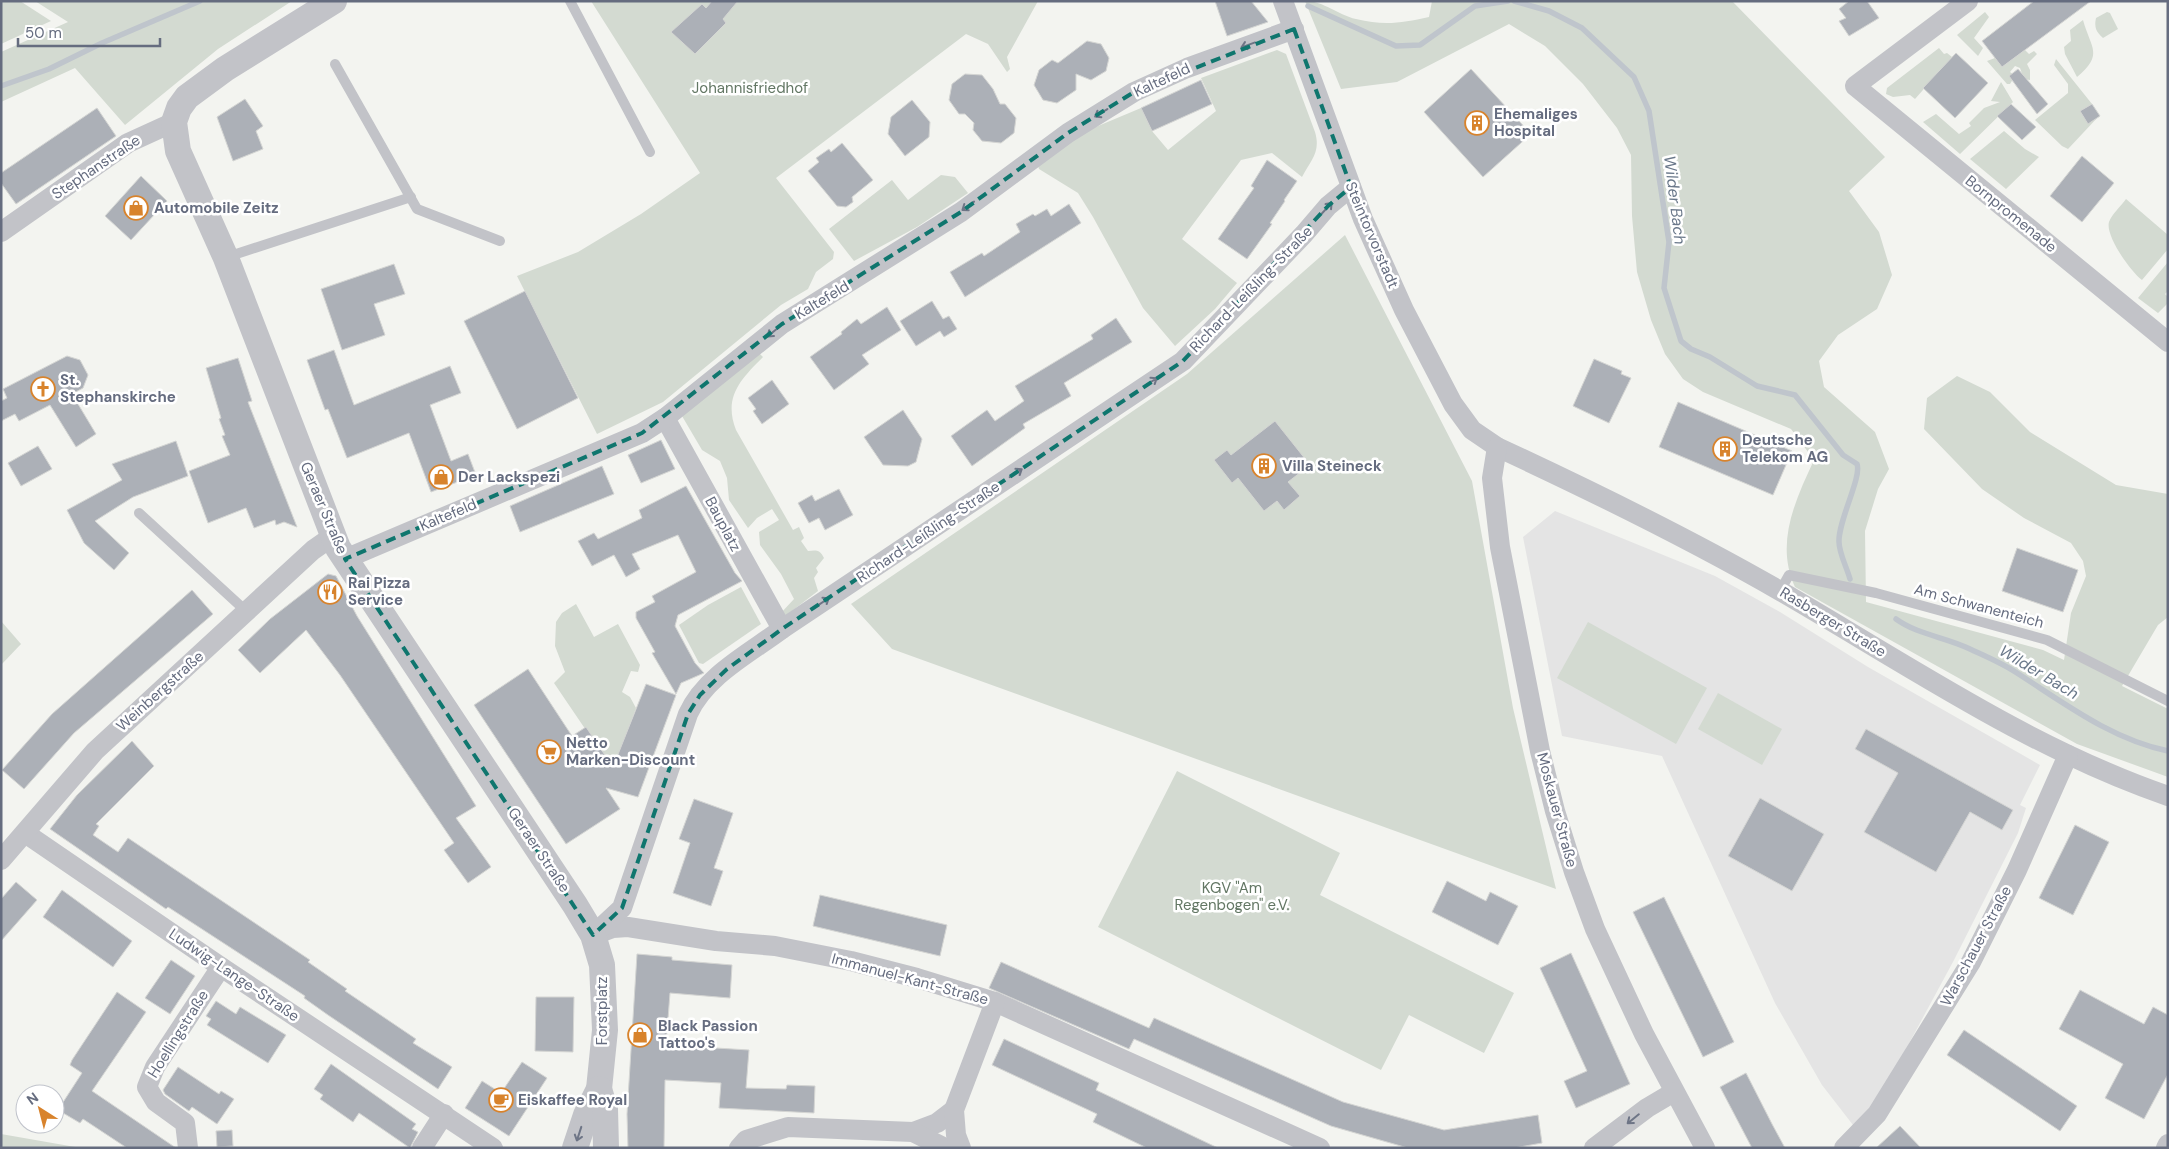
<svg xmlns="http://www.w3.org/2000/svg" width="2169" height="1149" viewBox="0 0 2169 1149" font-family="'DM Sans',sans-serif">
<rect width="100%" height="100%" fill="#f3f4f0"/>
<!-- built -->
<path fill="#e4e4e4" d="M1555 511 1715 576 1780 612 1868 667 2040 765 2020 805 2026 808 2018 833 1954 960 1880 1097 1853 1125 1822 1085 1775 1003 1662 756 1562 736 1523 537Z"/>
<!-- green -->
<g fill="#d3dad1">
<path d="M1 1H20L51 21 1 44Z"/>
<path d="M35 1H292L218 49 125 125 75 68 1 102V52L68 22Z"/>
<path d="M591 1H1038L1007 57 1010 69 1007 72 988 44 966 34 776 178 834 252 833 259 816 272 808 289 781 305 663 402 597 434 517 276 578 252 641 214 700 173Z"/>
<path d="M1305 1C1324 1 1338 15 1356 19 1384 26 1402 23 1429 17L1432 1H1732L1885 157 1849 191 1879 232 1892 275 1877 309 1838 335 1819 361 1824 387 1875 432 1889 469 1878 489 1865 531 1866 602 2043 650 2064 660 2071 613 2086 576 2083 561 2071 543 2024 518 1982 489 1924 429 1927 398 1957 376 1990 392 2030 432 2116 485 2168 494V617L2158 625 2122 686 2168 709V777L2077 744 1795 587C1775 543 1795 501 1814 460L1791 429 1703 392 1683 379 1665 354 1651 320 1637 272 1632 216 1631 155 1617 128 1583 84 1545 46 1509 24 1397 82 1341 89Z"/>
<path d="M1985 12 1989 17 1974 38 1983 48 1978 56 1957 35Z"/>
<path d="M2107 12 2110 13 2118 29 2103 38C2096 32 2094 27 2096 18Z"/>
<path d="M2083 20C2091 49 2104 54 2077 77L2065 54 2064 47 2071 41 2070 30Z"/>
<path d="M1939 48 1944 54 1947 53 1952 57 1915 99 1910 95 1893 97 1886 94 1887 88Z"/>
<path d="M1277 50 1286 54 1315 132C1321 152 1311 160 1302 177L1272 153 1241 160 1182 239 1237 283 1215 309 1175 346 1143 308 1093 217 1078 193 1039 169 1037 163 1079 134 1141 108 1152 131 1168 150 1216 111 1201 78Z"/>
<path d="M2025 50 2029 54 2034 51 2037 54 2027 64 2030 70V80L2024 79 2020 68 2015 66 2010 72 2015 76 2010 84H2007L1987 61 1995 58 2002 67Z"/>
<path d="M2056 59 2092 104 2080 111 2088 123 2098 117 2068 149 2062 146 2035 120 2068 93V84L2054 65Z"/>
<path d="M2001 82 2013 102 1960 154 1923 122 1936 114 1959 134 1971 126 1969 123 1984 108 2000 102 1991 101Z"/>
<path d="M2004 131 2025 149 2039 157 2006 189 1970 159Z"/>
<path d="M941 175 955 177 968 193 917 227 854 261 829 229 892 180 908 200Z"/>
<path d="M2126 199 2168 235V249L2142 280C2131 272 2105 236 2109 222 2112 214 2121 206 2126 199Z"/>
<path d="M1345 235 1472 481 1513 708 1556 889 892 649 851 604 1187 374Z"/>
<path d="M2168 262V291L2165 294 2168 297V303L2158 313 2138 298Z"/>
<path d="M758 352 763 357C741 379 723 397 736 430L793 530 799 527 804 538 801 541 808 551C817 550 820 550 824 558L816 568 818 572 814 578 818 591 784 617 780 614 794 599 781 574 760 545 759 532 779 520 772 509 757 518 748 528 729 500 727 478 720 461 702 450 682 416Z"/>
<path d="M741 587 761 624 703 664 699 663 679 625 708 605Z"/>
<path d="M576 604 594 637 618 624 640 665 638 672 631 671 622 692 630 697 636 708 613 770 554 683 565 672 555 646 556 622 562 613Z"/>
<path d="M1 621 21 644 1 665Z"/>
<path d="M1588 622 1707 688 1676 744 1557 678Z"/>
<path d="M1718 693 1782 729 1762 765 1698 729Z"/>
<path d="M1177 771 1340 853 1320 895 1514 993 1484 1053 1409 1015 1381 1070 1098 927Z"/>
<path d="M1 1134 81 1148H1Z"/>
</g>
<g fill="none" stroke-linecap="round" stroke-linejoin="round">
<!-- stream -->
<g stroke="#bfc5cc" stroke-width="5.5">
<path d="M1514 1 1549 11 1582 28 1634 77 1649 111 1669 242 1664 288 1681 341 1691 349 1710 357 1757 386 1795 395 1843 455 1857 464C1862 477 1838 521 1839 542 1839 553 1847 568 1850 579"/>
<path d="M1308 6 1396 46 1420 45 1475 6 1508 1"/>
<path d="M1 86 49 69 102 43 200 1"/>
<path d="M1896 619C1918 635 1946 637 1970 649 1985 656 2002 663 2017 673 2064 703 2111 739 2168 751"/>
</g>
</g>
<!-- building -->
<g fill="#acb0b7" stroke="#d4d5d3">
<path d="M712 1H738L723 19 726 23 695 54 671 32 702 4 706 8Z"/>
<path d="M1215 1H1251L1268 22 1227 36Z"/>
<path d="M1849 1H1867L1879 18 1849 36 1839 21 1846 18 1839 9Z"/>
<path d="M2034 1H2091L2002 67 1982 41Z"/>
<path d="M1087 41 1101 44 1109 58 1106 71 1091 80 1076 74V90L1057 103 1043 100 1034 85 1039 70 1052 60 1058 63Z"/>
<path d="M1956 53 1988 83 1955 118 1923 88Z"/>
<path d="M1471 69 1531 134 1483 177 1424 112Z"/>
<path d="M2018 69 2048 104 2037 114 2009 76Z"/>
<path d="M965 74 982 75 993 89 1000 104H1005L1016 118 1014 133 1001 143 982 141 973 130 974 123 965 114H959L949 100 952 84Z"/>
<path d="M1201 80 1212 104 1152 131 1141 108Z"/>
<path d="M245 99 263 126 256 131 263 149 233 161 217 117Z"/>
<path d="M912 100 930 122 929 137 905 156 888 134 891 117Z"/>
<path d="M2011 104 2036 127 2022 140 1997 116Z"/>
<path d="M2092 104 2100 116 2088 124 2080 111Z"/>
<path d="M97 108 116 136 16 204 1 183V173Z"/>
<path d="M842 143 873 180 852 197 853 202 846 207 837 206 808 171 819 162 816 158 829 149 831 152Z"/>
<path d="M2082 156 2114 183 2082 222 2050 196Z"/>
<path d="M1267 160 1297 181 1284 200 1285 201 1270 223 1272 224 1247 259 1218 239 1254 188 1251 186Z"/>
<path d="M141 176 167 201 131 240 105 216Z"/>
<path d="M1069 204 1081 223 965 297 950 272 982 253 984 256 1020 232 1016 224 1033 214 1035 216 1047 209 1051 216Z"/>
<path d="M394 264 405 294 374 304 385 335 342 350 321 289Z"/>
<path d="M525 291 578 398 517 429 464 321Z"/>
<path d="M932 301 943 319 949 316 957 329 944 337 940 331 916 346 900 321Z"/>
<path d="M887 307 901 330 862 355 869 364 834 390 810 357 842 334 841 332 857 319 861 324Z"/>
<path d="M1116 318 1132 342 1064 383 1071 396 1023 424 1025 428 972 466 951 436 987 410 995 421 1024 401 1015 386 1093 339 1091 335Z"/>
<path d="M334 350 354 405 450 366 461 393 430 405 451 461 468 454 476 475 431 492 409 433 347 458 328 409 325 410 307 360Z"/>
<path d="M67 356 80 360 88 375 83 388 72 394 96 434 76 447 50 405 19 421 15 414 1 421V401L7 398 3 389Z"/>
<path d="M238 358 252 401 248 402 297 527 284 522 276 525 275 520 254 528 246 508 208 523 189 471 230 455 222 436 225 435 219 419 221 418 206 368Z"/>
<path d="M1594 359 1622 371 1621 374 1631 378 1609 423 1573 406Z"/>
<path d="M772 380 789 404 762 424 753 411 756 409 748 398Z"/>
<path d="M1678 402 1792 451 1773 495 1659 447Z"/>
<path d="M903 410 922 439 916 462 908 466 883 465 864 437Z"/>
<path d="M1275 421 1310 465 1288 482 1300 496 1284 510 1277 501 1264 511 1238 478 1232 483 1214 460 1227 450 1231 455Z"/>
<path d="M661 440 675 469 641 483 628 455Z"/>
<path d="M176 441 188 476 133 497 95 521 129 553 114 570 84 543 67 510 122 480 112 464Z"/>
<path d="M38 446 52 469 21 486 8 463Z"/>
<path d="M602 466 614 494 520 532 510 506Z"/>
<path d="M686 486 735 573 742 581 678 615 675 626 695 663 704 673 681 683 676 694 652 653 655 652 636 618V612L655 602 652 596 696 572 678 535 632 554 640 569 626 577 614 555 592 566 578 541 594 533 598 539 642 518 639 510Z"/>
<path d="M839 489 853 515 825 530 819 518 809 523 798 503 812 495 815 501Z"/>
<path d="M2017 548 2078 570 2063 612 2002 591Z"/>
<path d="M328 574 336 576 357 616 476 806 456 818 491 867 468 883 444 850 454 843 340 675 306 630 260 673 238 650 270 619Z"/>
<path d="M192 590 213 614 74 733 24 789 2 770 52 714Z"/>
<path d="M528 669 572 736 586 727 613 767 646 684 676 695 638 797 606 788 620 809 566 844 474 705Z"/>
<path d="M1866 729 2013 810 2002 830 1970 812 1936 872 1864 832 1898 773 1855 749Z"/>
<path d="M132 741 154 766 96 824 99 826 93 835 118 852 128 838 310 960 308 962 347 989 345 991 416 1039 413 1043 452 1067 438 1089 328 1015 304 998 305 996 168 907 166 909 50 829 77 795Z"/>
<path d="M1760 798 1824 834 1792 891 1728 856Z"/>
<path d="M694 799 733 813 714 868 723 871 711 906 673 893 690 843 679 839Z"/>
<path d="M2075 825 2109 842 2073 915 2039 898Z"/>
<path d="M1447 881 1486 901 1490 892 1518 906 1498 945 1432 912Z"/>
<path d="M16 882 37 900 1 941V899Z"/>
<path d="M62 890 132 941 113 967 43 917Z"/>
<path d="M820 895 947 925 940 956 813 926Z"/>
<path d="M1664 897 1734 1042 1703 1057 1633 912Z"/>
<path d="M1571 953 1630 1084 1576 1108 1564 1081 1587 1071 1540 968Z"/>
<path d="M637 954 672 957V960L732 965 730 998 670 993 666 1045 749 1050 746 1088 786 1089 787 1085 815 1086 814 1113 719 1108 721 1083 665 1080 664 1148H628L627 1114Z"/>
<path d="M171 960 195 976 170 1014 145 998Z"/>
<path d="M1001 962 1149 1028 1154 1018 1343 1102 1444 1130 1538 1115 1542 1143 1514 1148H1408L1331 1126 1134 1039 1129 1049 989 988Z"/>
<path d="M2080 990 2144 1024 2153 1007 2168 1015V1074L2144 1119 2105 1098 2123 1064 2059 1029Z"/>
<path d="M117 992 146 1012 92 1091 176 1148H127L83 1119 80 1123 58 1110 82 1073 70 1065 72 1060Z"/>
<path d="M536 997H574L573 1052 535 1051Z"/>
<path d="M216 1001 236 1014 240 1007 286 1035 268 1063 207 1025 211 1019 206 1016Z"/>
<path d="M1964 1030 2077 1106 2060 1131 1947 1055Z"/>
<path d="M1004 1039 1099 1083 1096 1090 1218 1148H1147L1093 1122 1097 1114 992 1065Z"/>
<path d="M522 1062 547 1078 509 1136 465 1108 482 1081 501 1093Z"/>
<path d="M331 1064 416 1124 412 1129 418 1132 410 1148 359 1113 353 1122 320 1099 323 1095 314 1089Z"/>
<path d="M178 1067 219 1094 221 1091 234 1099 217 1124 192 1107 189 1111 165 1094 163 1090Z"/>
<path d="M1746 1073 1772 1124 1785 1148H1752L1720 1087Z"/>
<path d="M1900 1126 1921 1148H1876Z"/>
<path d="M232 1130 233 1146 217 1147 216 1131Z"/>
</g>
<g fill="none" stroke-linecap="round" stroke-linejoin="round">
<!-- service -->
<g stroke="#c2c3c8" stroke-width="10">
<path d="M570 1 650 152"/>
<path d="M335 64 417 209 500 241"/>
<path d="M227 257 411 197"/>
<path d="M139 513 247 612"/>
<path d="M1780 591 1789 575 1876 593 2047 640 2168 701"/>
</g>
<!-- minor -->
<g stroke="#c2c3c8" stroke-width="20">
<path d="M1283 1 1363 219 1404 310 1453 404 1472 430 1497 447C1594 492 1690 539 1782 592 1908 665 2029 748 2168 796"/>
<path d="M1968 1 1855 86 2168 342"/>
<path d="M1 232 128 143 174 122"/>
<path d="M665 418 782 629"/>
<path d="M1497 447 1492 478 1500 547 1540 751 1555 811 1574 872 1595 929 1644 1034 1705 1148"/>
<path d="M345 559 642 433 665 418 782 324 961 212 1068 133 1134 92 1187 68 1294 29"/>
<path d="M25 833 221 967 493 1148"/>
<path d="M1 860 95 751 313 550 333 536"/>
<path d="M597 934 613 928 628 927 716 941 775 946 851 961 917 978 995 1002 1320 1148"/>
<path d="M593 935 622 908 688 714C705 676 750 653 782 629L1183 361 1304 234 1328 206 1351 187"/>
<path d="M913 1132 937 1123 954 1110"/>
<path d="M188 1148 185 1123 156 1102 147 1087 155 1067 221 967"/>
<path d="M422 1148 444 1114"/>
<path d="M739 1148 746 1140 788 1127 913 1132 945 1148"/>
<path d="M961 1148 956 1135 954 1110 995 1002"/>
<path d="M1594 1148 1647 1108 1674 1092"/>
<path d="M1844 1148 1877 1114 1971 962 2017 870 2068 755"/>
<path d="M2166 1148 2168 1144"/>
</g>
<!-- tertiary -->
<g stroke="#c2c3c8" stroke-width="26">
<path d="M334 1 225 69 187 97 179 108 174 122 178 151 226 258 338 548 575 905 593 935 602 965 605 1030 599 1089 586 1115 575 1148"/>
<path d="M599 1089 605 1109 606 1148"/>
</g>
</g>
<!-- one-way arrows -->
<defs><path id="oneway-shaft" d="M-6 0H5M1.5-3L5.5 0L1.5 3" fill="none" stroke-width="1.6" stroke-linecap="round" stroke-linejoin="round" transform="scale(1.25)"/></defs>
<g stroke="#6e7586">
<use href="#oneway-shaft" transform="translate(1248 45) rotate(160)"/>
<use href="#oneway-shaft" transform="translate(1101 113) rotate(149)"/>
<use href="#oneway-shaft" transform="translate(968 206) rotate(144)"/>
<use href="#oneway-shaft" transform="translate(1327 208) rotate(-47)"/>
<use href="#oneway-shaft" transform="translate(773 332) rotate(140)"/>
<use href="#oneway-shaft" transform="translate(1151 382) rotate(-34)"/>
<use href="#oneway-shaft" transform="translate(1016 473) rotate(-34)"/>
<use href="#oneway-shaft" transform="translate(823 602) rotate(-34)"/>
<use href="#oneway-shaft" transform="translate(1633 1119) rotate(141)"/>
<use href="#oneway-shaft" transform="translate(579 1134) rotate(108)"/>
</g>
<!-- marked area -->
<path fill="none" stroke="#0f766e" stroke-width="4" stroke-dasharray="10 6" stroke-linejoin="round" d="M1294 29 1351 187 1328 206 1183 361 782 629 727 669 700 695 688 714 622 908 593 935 345 559 642 433 782 324 961 212 1068 133 1134 92Z"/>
<!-- icons -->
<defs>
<g id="building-ring" transform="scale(1.25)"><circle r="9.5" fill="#fff" stroke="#d8832c" stroke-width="1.5"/><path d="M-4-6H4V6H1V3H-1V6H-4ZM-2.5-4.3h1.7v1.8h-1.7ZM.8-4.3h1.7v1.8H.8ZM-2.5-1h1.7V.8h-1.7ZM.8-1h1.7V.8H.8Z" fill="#d8832c"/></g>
<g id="shop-ring" transform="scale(1.25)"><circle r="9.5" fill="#fff" stroke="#d8832c" stroke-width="1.5"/><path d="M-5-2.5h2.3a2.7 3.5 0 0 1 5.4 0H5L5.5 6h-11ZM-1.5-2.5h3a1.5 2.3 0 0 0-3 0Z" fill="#d8832c"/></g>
<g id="church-ring" transform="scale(1.25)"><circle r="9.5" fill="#fff" stroke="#d8832c" stroke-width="1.5"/><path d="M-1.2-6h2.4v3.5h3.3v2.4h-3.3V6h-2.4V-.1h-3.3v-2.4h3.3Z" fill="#d8832c"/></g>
<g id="restaurant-ring" transform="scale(1.25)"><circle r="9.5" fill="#fff" stroke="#d8832c" stroke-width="1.5"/><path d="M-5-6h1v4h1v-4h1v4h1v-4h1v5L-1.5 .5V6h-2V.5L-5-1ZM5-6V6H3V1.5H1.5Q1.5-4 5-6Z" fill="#d8832c"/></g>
<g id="supermarket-ring" transform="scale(1.25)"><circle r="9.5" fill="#fff" stroke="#d8832c" stroke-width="1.5"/><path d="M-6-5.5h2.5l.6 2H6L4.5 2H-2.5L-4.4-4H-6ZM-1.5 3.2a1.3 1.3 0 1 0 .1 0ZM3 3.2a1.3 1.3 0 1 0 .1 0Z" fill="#d8832c"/></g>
<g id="cafe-ring" transform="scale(1.25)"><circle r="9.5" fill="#fff" stroke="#d8832c" stroke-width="1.5"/><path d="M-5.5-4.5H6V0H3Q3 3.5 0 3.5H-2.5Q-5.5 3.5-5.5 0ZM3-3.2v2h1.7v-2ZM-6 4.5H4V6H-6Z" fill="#d8832c"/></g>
</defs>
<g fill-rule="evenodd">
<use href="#building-ring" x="1477" y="123"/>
<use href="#shop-ring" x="136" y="208"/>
<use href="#church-ring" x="43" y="389"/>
<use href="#building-ring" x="1725" y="449"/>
<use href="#building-ring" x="1264" y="466"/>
<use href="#shop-ring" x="441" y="477"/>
<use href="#restaurant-ring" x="330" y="592"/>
<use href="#supermarket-ring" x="549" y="752"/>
<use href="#shop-ring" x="640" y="1035"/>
<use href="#cafe-ring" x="501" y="1100"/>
</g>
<g text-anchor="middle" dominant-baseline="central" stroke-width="5" stroke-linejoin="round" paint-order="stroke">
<!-- street labels -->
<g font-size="15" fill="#656c7f" stroke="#fff">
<text transform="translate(1162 80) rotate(-25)">Kaltefeld</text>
<text transform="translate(96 167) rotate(-34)">Stephanstraße</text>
<text transform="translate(2011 214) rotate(39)">Bornpromenade</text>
<text transform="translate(1372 235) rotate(67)">Steintorvorstadt</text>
<text transform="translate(1251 289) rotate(-46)">Richard-Leißling-Straße</text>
<text transform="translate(822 300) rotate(-31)">Kaltefeld</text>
<text transform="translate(324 508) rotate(67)">Geraer Straße</text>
<text transform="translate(448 515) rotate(-23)">Kaltefeld</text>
<text transform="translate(723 524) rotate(62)">Bauplatz</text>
<text transform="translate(928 532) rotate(-34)">Richard-Leißling-Straße</text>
<text transform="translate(1979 606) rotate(15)">Am Schwanenteich</text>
<text transform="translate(1833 622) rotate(31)">Rasberger Straße</text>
<text transform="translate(160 691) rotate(-42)">Weinbergstraße</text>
<text transform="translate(1557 810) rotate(75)">Moskauer Straße</text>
<text transform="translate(539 850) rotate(56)">Geraer Straße</text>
<text transform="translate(1976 946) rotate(-62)">Warschauer Straße</text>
<text transform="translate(234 975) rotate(34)">Ludwig-Lange-Straße</text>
<text transform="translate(910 979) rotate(15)">Immanuel-Kant-Straße</text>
<text transform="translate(602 1011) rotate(-90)">Forstplatz</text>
<text transform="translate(178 1034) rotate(-58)">Hoellingstraße</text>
</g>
<!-- park labels -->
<g font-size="15" fill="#637764" stroke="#fff">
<text x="750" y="88">Johannisfriedhof</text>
<text x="1232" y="888">KGV "Am<tspan x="1232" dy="17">Regenbogen" e.V.</tspan></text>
</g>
<!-- poi labels -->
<g font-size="15" font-weight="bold" fill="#656c7f" stroke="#fff" text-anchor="start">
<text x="1494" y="114">Ehemaliges<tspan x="1494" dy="17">Hospital</tspan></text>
<text x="154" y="208">Automobile Zeitz</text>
<text x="60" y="380">St.<tspan x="60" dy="17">Stephanskirche</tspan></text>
<text x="1742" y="440">Deutsche<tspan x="1742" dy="17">Telekom AG</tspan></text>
<text x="1282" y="466">Villa Steineck</text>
<text x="458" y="477">Der Lackspezi</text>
<text x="348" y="583">Rai Pizza<tspan x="348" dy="17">Service</tspan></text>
<text x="566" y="743">Netto<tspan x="566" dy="17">Marken-Discount</tspan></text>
<text x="658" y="1026">Black Passion<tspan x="658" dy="17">Tattoo's</tspan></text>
<text x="518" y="1100">Eiskaffee Royal</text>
</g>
<!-- water labels -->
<g font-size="16" font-style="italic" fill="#6a788a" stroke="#fff">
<text transform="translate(1675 200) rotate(83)">Wilder Bach</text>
<text transform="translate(2039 672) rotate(31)">Wilder Bach</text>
</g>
</g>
<!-- border -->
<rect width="2169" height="1149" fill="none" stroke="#656c7f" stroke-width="5"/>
<!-- north arrow -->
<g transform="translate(40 1109) rotate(324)"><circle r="24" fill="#ffffff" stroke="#c1c4cc"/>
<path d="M0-4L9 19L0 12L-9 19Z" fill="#d8832c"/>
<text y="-8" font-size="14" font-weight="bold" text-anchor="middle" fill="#656c7f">N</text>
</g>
<!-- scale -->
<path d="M18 38v8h142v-8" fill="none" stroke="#656c7f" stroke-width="2.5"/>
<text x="25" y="38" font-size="15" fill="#656c7f" stroke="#ffffff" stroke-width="4" paint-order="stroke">50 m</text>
</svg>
